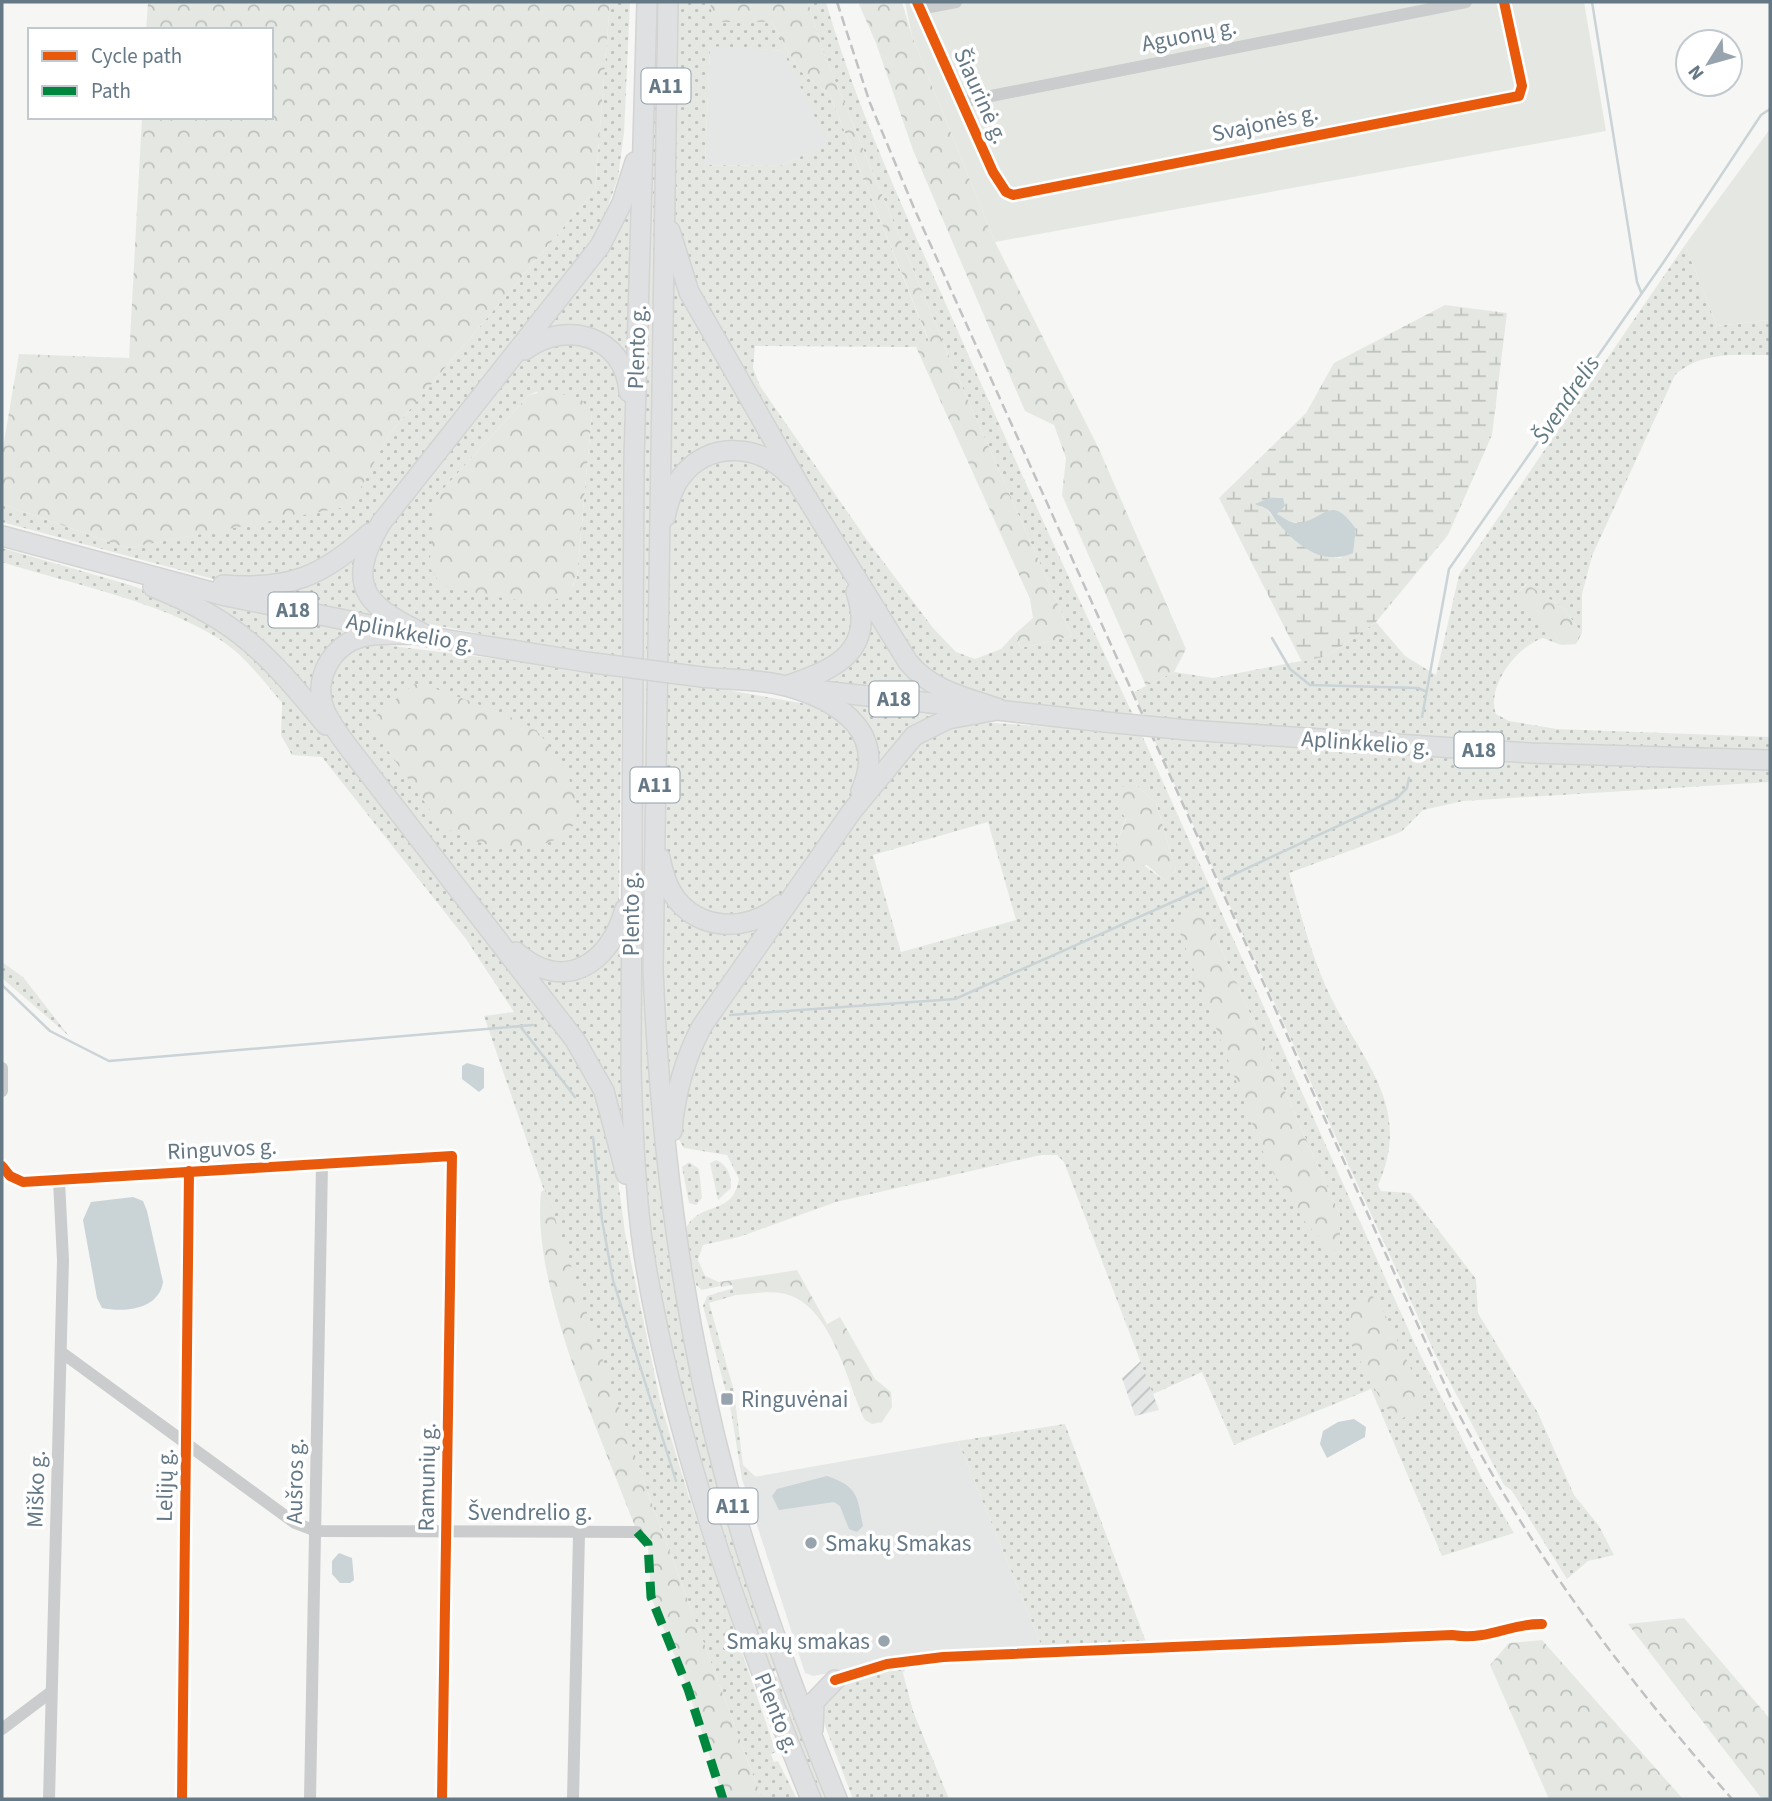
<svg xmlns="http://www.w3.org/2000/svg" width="1772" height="1801" viewBox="0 0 1772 1801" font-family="'Source Sans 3',sans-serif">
<defs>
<pattern id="industrial-furrows" width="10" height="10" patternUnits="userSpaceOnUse" patternTransform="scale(1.75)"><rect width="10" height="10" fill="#e5e6e6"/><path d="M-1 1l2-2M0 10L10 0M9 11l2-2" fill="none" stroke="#bdbfc0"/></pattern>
<pattern id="grass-dots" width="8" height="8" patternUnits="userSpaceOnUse" patternTransform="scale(1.75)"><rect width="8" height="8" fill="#e5e8e2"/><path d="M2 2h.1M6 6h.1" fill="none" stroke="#bdc1bd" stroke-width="1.8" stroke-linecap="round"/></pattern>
<pattern id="forest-crowns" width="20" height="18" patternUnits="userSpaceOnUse" patternTransform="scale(1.75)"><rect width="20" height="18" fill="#e5e8e2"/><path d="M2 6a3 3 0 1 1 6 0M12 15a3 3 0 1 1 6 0" fill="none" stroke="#bdc1bd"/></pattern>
<pattern id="wetland-marsh" width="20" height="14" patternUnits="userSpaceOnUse" patternTransform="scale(1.75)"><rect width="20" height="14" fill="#e5e8e2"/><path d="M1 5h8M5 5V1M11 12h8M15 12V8" fill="none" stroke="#bdc1bd"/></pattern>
</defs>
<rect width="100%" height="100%" fill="#f6f6f5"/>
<!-- built -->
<g fill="#e5e6e6">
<path d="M710 45 783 51 829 144 780 166 705 165Z"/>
<path d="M958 1441 1043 1649 872 1665 813 1676 805 1673 742 1479Z"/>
</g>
<!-- industrial -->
<path fill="url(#industrial-furrows)" d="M1141 1361 1159 1410 1135 1416 1122 1378Z"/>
<!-- grass -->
<g fill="url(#grass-dots)" fill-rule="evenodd">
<path d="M610 2H630L624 133 618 178 597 236 379 517 318 569 235 582 213 579 2 522V504L127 548 351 505 390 433 595 190Z"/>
<path d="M654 2H664L652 350 646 851 666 1210 780 1669 768 1674 718 1535 656 1288 635 1063 646 233Z"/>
<path d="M678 2H710L714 22H772L799 70 830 95 929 342 916 347 755 346 753 368 760 386 867 540 933 628 956 652 975 659 1001 649 1015 634 1021 648 1072 636 953 366 824 54 808 2H826C856 106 901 203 945 302 1006 441 1069 579 1134 717L987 698 923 671 707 318 673 221ZM710 46 783 51 828 144 780 166 705 165Z"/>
<path d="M631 198 629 367 620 352 538 333Z"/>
<path d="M1685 245 1717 326 1770 320V355C1737 355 1701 351 1675 375L1592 556 1582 594V633L1563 608 1526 584 1517 593C1532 612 1550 623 1561 645L1543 638C1517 646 1486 686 1496 714L1509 721 1557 729 1770 737V754L1546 747 1145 718 1134 692 1174 672 1213 678 1327 656 1376 622 1405 656 1436 675 1459 575Z"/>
<path d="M669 253 777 456 741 444 667 490Z"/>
<path d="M580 340 611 359 625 395 619 905 596 954 553 967 516 947 342 730 331 713 327 677 333 662 368 643 596 671V656L419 622 392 613 368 582 378 536 513 369 529 352ZM536 392 592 413 577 577 573 586 437 496 529 395Z"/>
<path d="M732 453 783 476 840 569 857 609 849 645 800 674 693 684 812 705 843 719 862 750 860 784 845 809 786 890 758 915 698 914 666 868 669 521 690 473Z"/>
<path d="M361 547 369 609 378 619 255 594Z"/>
<path d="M2 548 130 585 178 602 235 634 342 750 562 1031 597 1094 616 1165 625 1233 661 1405 689 1497 776 1752 771 1754 774 1762 778 1761 797 1799H762L649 1496 484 1016 514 1012 466 939 322 757 292 755 281 735 282 703C263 680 244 655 219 639 163 602 67 583 2 562Z"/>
<path d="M194 597 363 632 344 640 314 703Z"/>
<path d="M868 608 937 696 814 683 835 673Z"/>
<path d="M834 700 950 712 873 772Z"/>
<path d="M980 722 1141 733 1414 1342 1481 1477 1514 1533 1442 1556 1371 1389 1234 1445 1202 1372 1153 1394 1064 1162 1057 1155H1041L836 1202 739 1237 703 1245 698 1260 705 1276 719 1282 720 1286 702 1290 696 1285 685 1230C700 1199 732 1218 739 1179L727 1155 684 1148 676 1135 694 1046 906 750 935 729ZM1134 783 1156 803 1176 870 1164 880 1116 845 1126 818ZM988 822 1016 920 901 952 873 855ZM1206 915 1340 1215V1246Z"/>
<path d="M1152 735 1770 767V782L1463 801 1423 810 1401 832 1289 873C1300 911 1310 951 1326 987 1357 1057 1415 1103 1378 1185L1381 1191 1410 1193 1476 1279 1478 1313 1538 1413 1574 1495 1599 1526 1614 1555 1588 1561 1567 1579 1512 1491 1504 1485 1435 1354Z"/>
<path d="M661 883 680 911 769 921 668 1093 662 990Z"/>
<path d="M621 942 622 1138 529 971 554 978Z"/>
<path d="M2 962 23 977 69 1036 2 978Z"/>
<path d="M716 1160C728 1165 731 1175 731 1188L718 1200 710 1163Z"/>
<path d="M689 1162 699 1169 702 1198 696 1205 689 1203 682 1167Z"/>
<path d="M734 1288 736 1295 709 1303 734 1391 743 1465 756 1477 742 1479 731 1411 703 1306 707 1296Z"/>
<path d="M1065 1424 1146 1642 1043 1649 958 1441Z"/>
<path d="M908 1665 903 1673 913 1711 949 1799H853L822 1718 821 1708 837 1686Z"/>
<path d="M782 1674 830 1799H818L771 1679Z"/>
</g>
<!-- forest -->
<g fill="url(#forest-crowns)">
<path d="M148 2H610L595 190 390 433 351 506 127 548 2 504V453L19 354 129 358 142 117H271V30H146Z"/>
<path d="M710 2H808L824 54 953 366 1072 636 1021 648 1015 634 1033 618 1030 599 916 347 929 341 830 95 799 70 772 22H713Z"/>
<path d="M858 2H902L912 36 995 242 1099 449 1186 649 1174 672 1146 686 1062 495 1066 458 1054 425 1025 411 913 150 876 43Z"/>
<path d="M547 391 580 398 592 413 577 577C574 583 571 591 565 595 544 612 469 590 442 586L429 567 437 496 529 395Z"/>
<path d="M1527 584 1563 608 1582 633 1576 644 1561 645C1548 620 1530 616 1517 593Z"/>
<path d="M414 684 431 687C455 696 518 717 535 730 553 745 592 805 571 828 541 861 466 848 438 821L374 731 371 720Z"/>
<path d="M1134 783 1156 803 1176 870 1164 880 1147 865 1126 868 1116 845 1126 819 1118 807V788Z"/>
<path d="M1190 905 1206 915 1340 1215V1246L1333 1252 1305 1222 1268 1165 1175 920Z"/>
<path d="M545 1189 649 1496 762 1799H730L721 1791 688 1689 651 1597 648 1544 637 1532C603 1440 531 1289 541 1192Z"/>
<path d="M797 1270 827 1324 840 1317 875 1379 891 1392 892 1407 882 1422 872 1424 865 1420C846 1381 831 1300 780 1293 766 1291 750 1294 736 1295L732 1285 721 1287 719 1282Z"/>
<path d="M1369 1292 1381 1306 1421 1390V1405L1399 1421 1383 1404 1348 1338 1353 1301Z"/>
<path d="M1684 1618 1770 1719V1799H1762L1628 1624Z"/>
<path d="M1542 1640 1683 1799H1549L1490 1665 1509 1643Z"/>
</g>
<!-- wetland -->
<path fill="url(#wetland-marsh)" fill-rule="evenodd" d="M1445 305 1507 313 1492 435 1448 535 1376 622 1327 656 1302 662 1219 498 1306 413 1334 363ZM1266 508 1291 522 1356 529 1355 539 1341 558C1309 557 1284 533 1266 508Z"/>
<!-- green -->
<g fill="#e5e8e2">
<path d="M905 2H1584L1606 131 995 242 912 36Z"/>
<path d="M1770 129V320L1717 326 1685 245Z"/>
</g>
<!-- water -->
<g fill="#cad3d6">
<path d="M1269 498H1283L1285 506 1277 514C1283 517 1291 524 1298 523 1326 520 1330 492 1356 529L1353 553C1321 567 1296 544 1276 521 1273 517 1269 509 1265 508 1262 506 1258 506 1255 504Z"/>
<path d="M467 1063 484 1068V1088L479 1092 462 1079V1066Z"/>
<path d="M133 1197 143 1201 147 1211 163 1282C159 1309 125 1313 102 1308L97 1298 83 1220 91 1202Z"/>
<path d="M1354 1419 1366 1427 1365 1437 1327 1458 1320 1444 1323 1431 1338 1422Z"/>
<path d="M827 1476C858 1487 857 1495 863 1526L857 1532 849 1529 840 1506 834 1502 779 1510 772 1496 777 1489Z"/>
<path d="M339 1553 352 1558 354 1580 350 1583H340L332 1574V1561Z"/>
</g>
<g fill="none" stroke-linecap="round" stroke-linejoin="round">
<!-- stream -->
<g stroke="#cad3d6" stroke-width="2.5">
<path d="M1592 2 1637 282 1641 292"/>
<path d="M1272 638 1290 669 1310 685 1418 688 1425 691"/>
<path d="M1422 717 1449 569 1663 263 1761 115 1770 109"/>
<path d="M1224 879 1396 799 1407 788 1409 778"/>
<path d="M2 985 50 1031 109 1061 533 1025"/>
<path d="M730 1015 955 999 1204 888"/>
<path d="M520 1026 575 1097"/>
<path d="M593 1137 602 1220 613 1280 676 1481"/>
</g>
<!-- highway casing -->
<g stroke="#d3d3d3" stroke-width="22">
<g id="highway">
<path d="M647 2 634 460 631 1069C633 1130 635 1193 644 1254 674 1443 740 1622 811 1799"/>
<path d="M668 2 653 969C660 1144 682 1319 728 1488 757 1594 796 1698 837 1799"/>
<path d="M670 231 689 292 802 490 908 662C931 690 964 697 997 708"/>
<path d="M525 350C566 319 625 336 629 392"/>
<path d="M665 517C668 504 672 488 681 477 709 440 761 444 790 476"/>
<path d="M2 536 226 596 385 628"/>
<path d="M223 585C289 590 322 577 370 533"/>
<path d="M153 587C239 621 268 655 326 725"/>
<path d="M412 634C396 635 378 633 362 637 331 645 312 681 325 711 331 724 340 736 349 748L575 1040 604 1091 626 1174"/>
<path d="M418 635 586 662"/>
<path d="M430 637C371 608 341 591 381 523L600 246 622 203 635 162"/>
<path d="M702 677C731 680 765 679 793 688 842 703 887 734 861 791"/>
<path d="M789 685C836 669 876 650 856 592"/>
<path d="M813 690 968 707"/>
<path d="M1188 730 1530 753 1770 760"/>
<path d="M660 858C662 867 664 876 668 885 688 931 746 935 780 905"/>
<path d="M516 952C564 994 610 964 625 909"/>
<path d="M672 1131C675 1093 684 1060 702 1026L852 811 914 736 948 719 997 710 1105 722"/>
<path d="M813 1729 814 1702 835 1680"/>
</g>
</g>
<!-- minor -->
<g stroke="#cbcccd" stroke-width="12">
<path d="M917 2 993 172 1006 192 1013 195 1519 96 1522 86 1504 2"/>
<path d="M919 9 956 2"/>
<path d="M961 102 1466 2"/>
<path d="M2 1068V1091"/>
<path d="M2 1166 10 1176 23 1182 452 1156 442 1799"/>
<path d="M61 1352 295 1523 316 1531 637 1532"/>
<path d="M835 1680 887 1664 943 1657 1452 1635C1489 1641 1510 1623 1542 1624"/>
<path d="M2 1729 51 1692"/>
<path d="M49 1799 63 1260 59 1181"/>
<path d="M182 1799 189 1171"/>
<path d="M310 1799 322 1165"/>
<path d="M573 1799 579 1534"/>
</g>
<!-- highway -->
<use href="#highway" stroke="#dfe0e1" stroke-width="19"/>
<!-- rail -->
<path stroke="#c0c2c3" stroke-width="2.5" stroke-dasharray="10 5" stroke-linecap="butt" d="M837 2 870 103 914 208 1453 1403C1532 1555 1620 1671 1732 1799"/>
<!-- highway-bridge casing -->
<g stroke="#d3d3d3" stroke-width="22" stroke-linecap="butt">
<g id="highway-bridge">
<path d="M586 662 702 677"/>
<path d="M1105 722 1188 730"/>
</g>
</g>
<!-- highway-bridge -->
<use href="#highway-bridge" stroke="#dfe0e1" stroke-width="19"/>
<!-- quiet -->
<path stroke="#00873e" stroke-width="9" stroke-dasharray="18 9" stroke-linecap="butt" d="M637 1532 648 1544 651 1597 688 1689 723 1799"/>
<!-- cycleway casing -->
<g stroke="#fff" stroke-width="15">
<g id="cycleway">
<path d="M917 2 993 172 1006 192 1013 195 1519 96 1522 86 1504 2"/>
<path d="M2 1166 10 1176 23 1182 452 1156 442 1799"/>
<path d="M835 1680 887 1664 943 1657 1452 1635C1489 1641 1510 1623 1542 1624"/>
<path d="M182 1799 189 1171"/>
</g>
</g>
<!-- cycleway -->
<use href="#cycleway" stroke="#e8590c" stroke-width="10"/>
</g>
<!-- markers -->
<g fill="#98a4ad" stroke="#fff" stroke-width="2.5">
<rect x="720" y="1392" width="14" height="14" rx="3.5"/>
<circle cx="811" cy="1543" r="7"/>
<circle cx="884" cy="1641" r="7"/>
</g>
<g text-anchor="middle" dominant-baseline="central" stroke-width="7" stroke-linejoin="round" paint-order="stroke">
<!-- shield labels -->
<g fill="#fff" stroke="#93a0aa" stroke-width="2">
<rect x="641.5" y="68.5" width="49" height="35" rx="5"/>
<rect x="268.5" y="592.5" width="49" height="35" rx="5"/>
<rect x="869.5" y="681.5" width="49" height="35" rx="5"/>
<rect x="1454.5" y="732.5" width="49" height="35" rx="5"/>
<rect x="630.5" y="767.5" width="49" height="35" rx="5"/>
<rect x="708.5" y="1488.5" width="49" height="35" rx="5"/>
</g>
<g font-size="21" font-weight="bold" fill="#657886">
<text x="666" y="86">A11</text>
<text x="293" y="610">A18</text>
<text x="894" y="699">A18</text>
<text x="1479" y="750">A18</text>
<text x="655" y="785">A11</text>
<text x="733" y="1506">A11</text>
</g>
<!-- street labels -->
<g font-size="23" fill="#657886" stroke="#fff">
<text transform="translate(1189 35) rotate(-11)">Aguonų g.</text>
<text transform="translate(981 96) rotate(66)">Šiaurinė g.</text>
<text transform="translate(1265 123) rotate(-12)">Svajonės g.</text>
<text transform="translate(637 347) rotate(-88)">Plento g.</text>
<text transform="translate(410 633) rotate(11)">Aplinkkelio g.</text>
<text transform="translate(1366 743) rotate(4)">Aplinkkelio g.</text>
<text transform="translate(631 914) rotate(-90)">Plento g.</text>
<text transform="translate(222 1149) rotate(-3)">Ringuvos g.</text>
<text transform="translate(427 1477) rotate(-89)">Ramunių g.</text>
<text transform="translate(295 1481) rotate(-89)">Aušros g.</text>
<text transform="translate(165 1485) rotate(-89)">Lelijų g.</text>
<text transform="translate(36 1489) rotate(-88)">Miško g.</text>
<text x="530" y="1512">Švendrelio g.</text>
<text transform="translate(777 1713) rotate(68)">Plento g.</text>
</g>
<!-- poi labels -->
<g font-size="23" fill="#657886" stroke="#fff" text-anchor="start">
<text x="741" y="1399">Ringuvėnai</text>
<text x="825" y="1543">Smakų Smakas</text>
<text x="870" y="1641" text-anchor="end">Smakų smakas</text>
</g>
<!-- water labels -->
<g font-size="24" font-style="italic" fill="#617a82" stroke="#fff">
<text transform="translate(1566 400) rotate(-56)">Švendrelis</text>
</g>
</g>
<!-- border -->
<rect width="1772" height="1801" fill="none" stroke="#657886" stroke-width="7"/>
<!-- legend -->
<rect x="28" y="28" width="245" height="91" fill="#ffffff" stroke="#c1c9cf" stroke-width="2"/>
<rect x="42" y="51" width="35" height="10" fill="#e8590c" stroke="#c1c9cf" stroke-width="2"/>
<text x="91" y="63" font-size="21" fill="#657886">Cycle path</text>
<rect x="42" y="86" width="35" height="10" fill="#00873e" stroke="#c1c9cf" stroke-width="2"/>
<text x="91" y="98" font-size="21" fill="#657886">Path</text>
<!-- north arrow -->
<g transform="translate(1709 63) rotate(233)"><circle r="33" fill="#ffffff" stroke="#c1c9cf" stroke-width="2"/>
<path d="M0-5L12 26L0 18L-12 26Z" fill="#98a4ad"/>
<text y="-10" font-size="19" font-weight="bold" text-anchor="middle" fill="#657886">N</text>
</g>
</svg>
